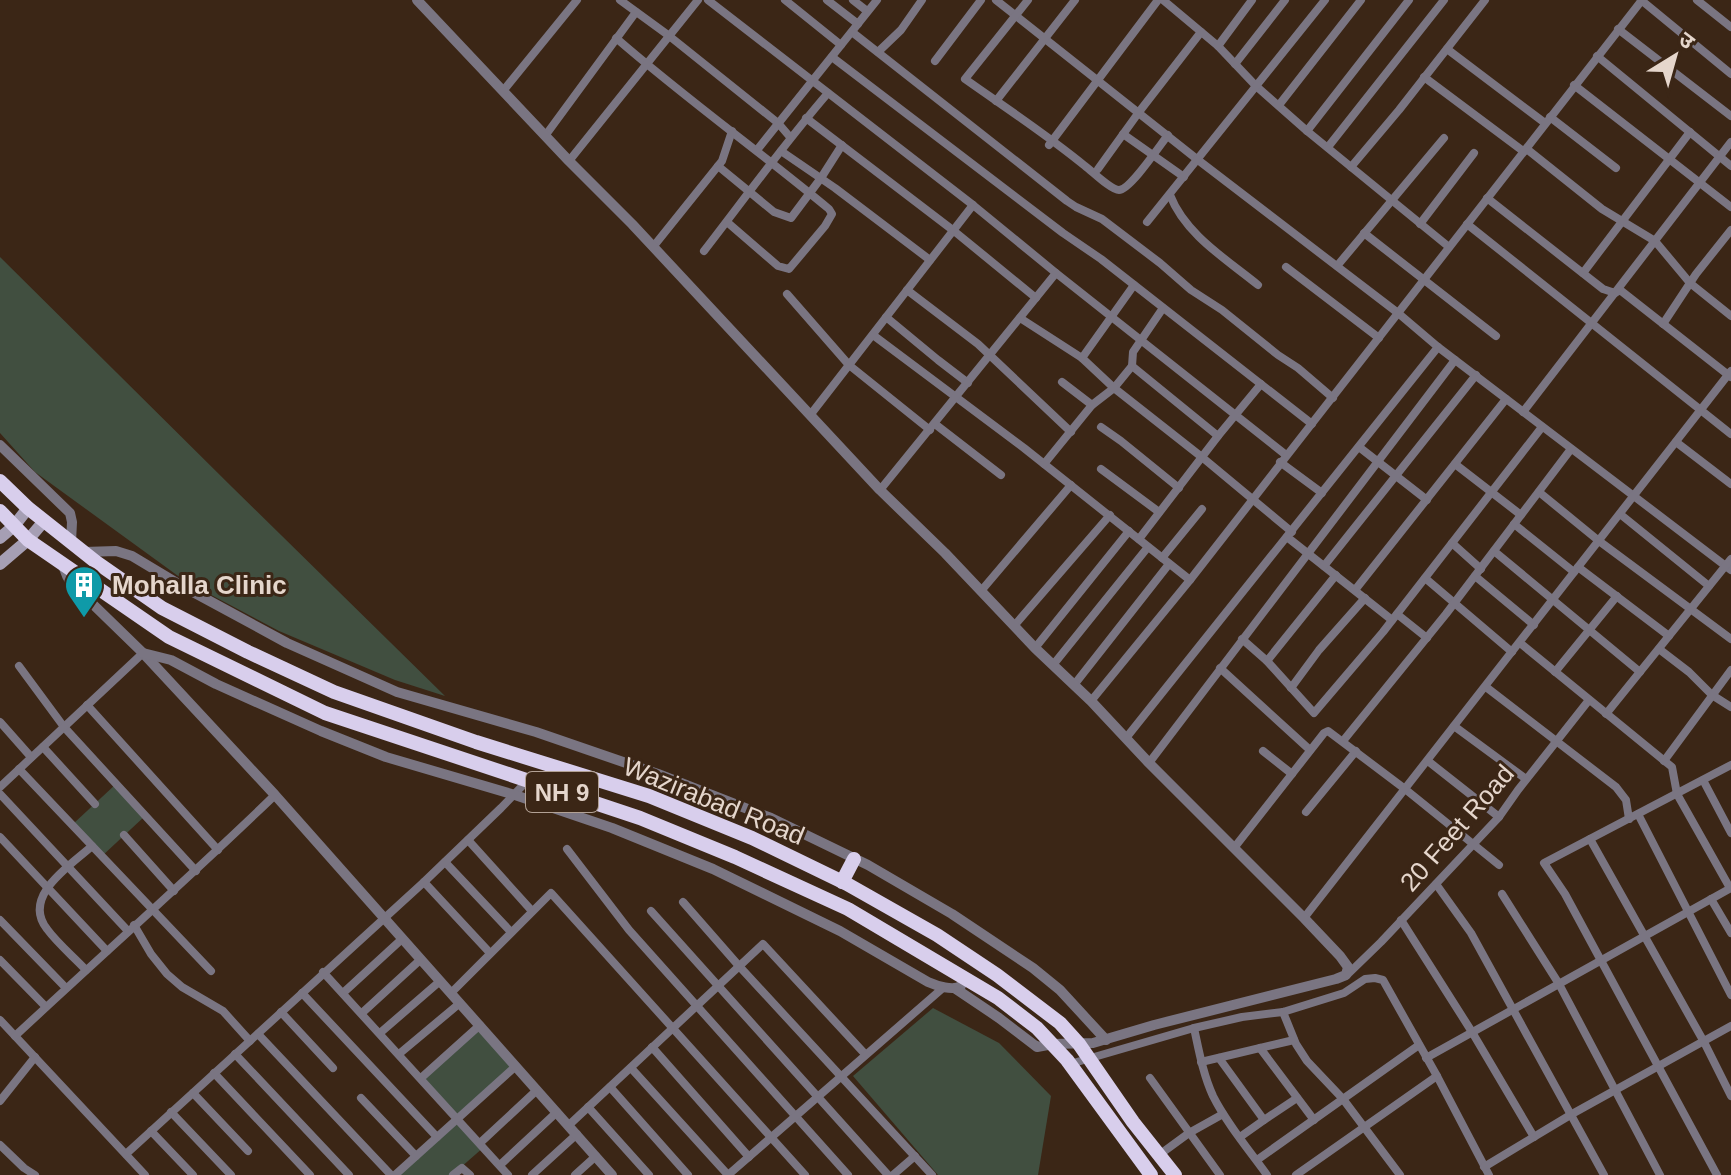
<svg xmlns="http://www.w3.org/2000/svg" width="1731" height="1175" viewBox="0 0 1731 1175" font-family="Helvetica,'Noto Sans Devanagari',sans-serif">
<rect width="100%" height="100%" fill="#3b2616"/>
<!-- green -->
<g fill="#414f40">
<path d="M0 257 232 487 445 696 395 680 279 631 185 581 35 472 0 433Z"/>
<path d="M116 784 145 816 102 856 73 824Z"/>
<path d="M933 1008 999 1043 1051 1096 1038 1175H938L853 1076Z"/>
<path d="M480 1025 516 1066 458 1118 484 1147 452 1175H395L457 1119 421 1078Z"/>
</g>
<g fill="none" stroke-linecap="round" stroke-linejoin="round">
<!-- minor -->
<g stroke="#7a7582" stroke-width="8">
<path d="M620 0 668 35 778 123 790 137"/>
<path d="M708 0 973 205 1056 273 1286 455"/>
<path d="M785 0 841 45"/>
<path d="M827 0 858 24"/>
<path d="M853 0 867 11"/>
<path d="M996 0 1198 160 1398 313 1438 347 1731 570"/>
<path d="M1028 0 965 79C1006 108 1046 134 1085 166 1092 171 1111 190 1119 190 1130 190 1160 145 1168 135"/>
<path d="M1163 0 1218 46 1256 86 1307 131 1449 247"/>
<path d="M1641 0 1731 74"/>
<path d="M1697 0 1731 27"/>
<path d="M1618 29 1731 116"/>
<path d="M852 32 1067 201 1076 207 1102 219 1160 263 1191 290 1222 310 1278 355 1298 368 1333 398"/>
<path d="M616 38C685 98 759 151 829 209L832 214 825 226 789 269 778 266 727 222"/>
<path d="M1218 46 1252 0"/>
<path d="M1447 49 1545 123"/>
<path d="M878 52 901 30 922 0"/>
<path d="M1597 56 1731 166"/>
<path d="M832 57 1063 233 1101 259 1312 424"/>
<path d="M935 61 981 0"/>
<path d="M1235 64 1285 0"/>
<path d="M1424 77 1523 151 1528 150 1602 209 1655 241 1690 283 1731 316"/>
<path d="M1574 85 1731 207"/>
<path d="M503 91 577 0"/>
<path d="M996 101 1075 0"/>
<path d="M1279 105 1361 0"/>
<path d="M1550 117 1616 168"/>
<path d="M806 118 954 231 1036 298"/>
<path d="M1307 131 1409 0"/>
<path d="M1123 134 1184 177"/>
<path d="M545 136 636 12"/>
<path d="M1049 145 1158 0"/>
<path d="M1328 147 1444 0"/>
<path d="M757 150 877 0"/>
<path d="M781 151 835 188 930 260"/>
<path d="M569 161 698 0"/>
<path d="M718 166 774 212 791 218 821 178 842 145"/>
<path d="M1351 167 1399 110 1485 0"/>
<path d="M1098 169 1139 112 1201 32"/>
<path d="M1170 195C1185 234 1226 259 1258 285"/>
<path d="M1487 198 1603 289 1615 293 1620 290 1731 377"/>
<path d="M1147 222 1325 0"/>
<path d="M1420 224 1474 153"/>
<path d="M1467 224 1731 434"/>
<path d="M1364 233 1496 336"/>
<path d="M653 247 722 161 732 131"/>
<path d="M704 251C745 198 784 144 828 93"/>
<path d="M1337 266 1444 138"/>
<path d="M1286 267 1379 338"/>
<path d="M1583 273 1690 132"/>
<path d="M907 290 978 344 1071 432"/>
<path d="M787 294 849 365 930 430"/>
<path d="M886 317 938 360 968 383"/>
<path d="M1020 318 1082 358 1114 388 1203 458 1292 532"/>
<path d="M1663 324 1696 274 1731 230"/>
<path d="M873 335 1024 448 1190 580"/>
<path d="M1082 358 1134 285"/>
<path d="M1132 366 1218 436"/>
<path d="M1062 382 1092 405"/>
<path d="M1523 412 1731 142"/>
<path d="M811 414 973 205"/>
<path d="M935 424 1001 475"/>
<path d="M1101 427 1121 441 1179 488"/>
<path d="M1676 442 1731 484"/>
<path d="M1359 447 1427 500"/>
<path d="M1280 462 1322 493"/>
<path d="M1044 464 1092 405 1114 388 1132 366 1133 352 1163 308"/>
<path d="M1455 464 1521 515"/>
<path d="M1101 469 1159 512"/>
<path d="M880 490 1056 273"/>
<path d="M1539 492 1599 541 1731 639"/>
<path d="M1620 514 1709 586"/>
<path d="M1514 524 1574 572"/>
<path d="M1287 537 1392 620"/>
<path d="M1139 539 1218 436 1261 384"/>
<path d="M1452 543 1481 569"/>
<path d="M1494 551 1640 672"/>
<path d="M1162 558 1202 509"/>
<path d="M1324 566 1476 375"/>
<path d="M1578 567 1669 636"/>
<path d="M1475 576 1534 625"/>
<path d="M1425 578 1512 652"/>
<path d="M1355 590 1506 399"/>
<path d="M981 591 1071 485"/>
<path d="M1397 614 1427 638"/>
<path d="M1014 626 1110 515"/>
<path d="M1242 639 1267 661 1314 713 1383 632 1542 427"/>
<path d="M1520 643 1672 767 1677 794 1730 888"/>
<path d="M1035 648 1129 531"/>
<path d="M1659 649 1689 672 1712 695 1731 707"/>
<path d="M1267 661 1336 575"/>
<path d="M1053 665 1148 547"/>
<path d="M19 666 64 727 196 871"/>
<path d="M1220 668 1310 750"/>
<path d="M1555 672 1617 596"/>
<path d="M1074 685 1169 564"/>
<path d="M1486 687 1616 787 1626 800 1629 819"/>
<path d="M1291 688 1319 650 1365 598"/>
<path d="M1091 701 1190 580 1642 0"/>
<path d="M87 705 218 850"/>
<path d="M1606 714 1731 559"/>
<path d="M0 722 31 757"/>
<path d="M1454 726 1526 779"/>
<path d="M1126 738 1438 347"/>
<path d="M1343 741 1446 614 1571 449"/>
<path d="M43 747 95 804"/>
<path d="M1263 751 1292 774"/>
<path d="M1428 761 1499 817"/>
<path d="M1664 761 1731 670"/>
<path d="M1149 763 1455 360"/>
<path d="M19 769 211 971"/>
<path d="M1703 780 1731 833"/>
<path d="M0 787 143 653"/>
<path d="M0 794 128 931"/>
<path d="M1306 812 1356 751"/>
<path d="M1638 814 1731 995"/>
<path d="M124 835 174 891"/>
<path d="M0 837 107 951"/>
<path d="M1590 839 1704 1042 1731 1096"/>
<path d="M468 840 532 911"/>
<path d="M1234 848 1324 733 1328 731 1405 789 1499 865"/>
<path d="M567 849 629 930 848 1175"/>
<path d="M445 862 511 932"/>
<path d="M424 882 490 953"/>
<path d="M1436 884 1471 933 1604 1175"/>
<path d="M1502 894 1559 984 1660 1175"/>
<path d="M1711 899 1731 933"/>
<path d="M683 902 739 966 932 1175"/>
<path d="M651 911 888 1175"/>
<path d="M1304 918 1731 371"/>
<path d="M0 920 66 988"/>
<path d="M1401 920 1472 1032 1534 1137"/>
<path d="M134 925 151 954 167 974 182 987 223 1011 250 1041"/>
<path d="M0 960 46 1007"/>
<path d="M86 970C73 956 58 944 47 929 21 896 71 865 92 846"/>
<path d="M323 972 508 1175"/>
<path d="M1347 975 1381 942 1499 817 1518 790 1589 700"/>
<path d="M302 993 437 1137"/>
<path d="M343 993 402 939"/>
<path d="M451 993 551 893 805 1175"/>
<path d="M281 1012 333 1068"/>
<path d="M1283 1012 1296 1044 1307 1061 1343 1099 1400 1175"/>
<path d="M362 1013 420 960"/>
<path d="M0 1020 145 1175"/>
<path d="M1194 1028C1199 1051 1203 1074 1213 1096 1227 1124 1249 1150 1267 1175"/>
<path d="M380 1033 439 982"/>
<path d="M258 1034 391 1175"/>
<path d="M15 1036C102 955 190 877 275 795"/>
<path d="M652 1047 749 1157"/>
<path d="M1260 1048 1314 1120"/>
<path d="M235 1054 349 1175"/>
<path d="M399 1054 460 1003"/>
<path d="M1219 1058 1264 1120 1297 1098"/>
<path d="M1426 1058 1731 888"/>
<path d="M1201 1062 1294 1040"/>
<path d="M1070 1064 1194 1028 1242 1017 1283 1012 1344 993 1365 979 1375 978 1383 980 1437 1076 1489 1175"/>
<path d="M631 1068 728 1175"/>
<path d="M214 1073 310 1175"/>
<path d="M421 1078 480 1025"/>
<path d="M1150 1078 1220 1175"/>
<path d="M610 1087 688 1175"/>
<path d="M193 1093 248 1151"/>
<path d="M361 1098 416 1156"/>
<path d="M0 1101 35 1057"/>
<path d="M588 1107 649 1175"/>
<path d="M171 1112 231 1175"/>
<path d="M569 1125 763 944 865 1054"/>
<path d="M151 1131 193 1175"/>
<path d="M1240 1137 1264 1120"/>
<path d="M480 1143 537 1090"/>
<path d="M0 1145 24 1168 35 1175"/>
<path d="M126 1154 424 882 501 808 528 780"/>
<path d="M1159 1155 1189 1133 1223 1114"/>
<path d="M1257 1160 1419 1045"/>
<path d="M500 1165 557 1112"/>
<path d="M1484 1167 1572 1114 1731 1026"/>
<path d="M395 1175 516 1066"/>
<path d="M453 1175 462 1168 470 1175"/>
<path d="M532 1175 577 1134"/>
<path d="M575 1175 596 1156"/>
<path d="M728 1175 944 987"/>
<path d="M893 1175 915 1156"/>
<path d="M1296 1175 1437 1076"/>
<path d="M1717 1175 1565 894 1544 863 1731 765"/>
</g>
<!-- tertiary -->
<g stroke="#7a7582" stroke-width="10">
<path d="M417 0 569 161 632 224 880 490 945 553 1035 648 1091 701 1149 763 1304 918 1340 956 1348 967 1346 975 1336 979 1154 1025 1093 1043 1053 1044 1037 1047 999 1018 956 989"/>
<path d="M0 445 70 513 72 522 71 542"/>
<path d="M84 552 116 551 132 556 182 586 287 643 397 692 536 732 658 774 771 818 868 865 952 914 1033 968 1060 990 1106 1040"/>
<path d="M62 563 67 576 71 583 143 653 275 795 612 1175"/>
<path d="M143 653 171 660 216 684 321 731 386 757 515 795 612 828 713 869 840 931 928 982C937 986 953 991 961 986"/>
</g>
<!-- secondary -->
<g stroke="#a69fb4" stroke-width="12">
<path d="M0 538 14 526 28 508"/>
<path d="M0 564 28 540 44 521"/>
</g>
<!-- trunk -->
<g stroke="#d8ceec" stroke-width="14">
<path d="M0 481 28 508 96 562 162 608 248 652 334 692 476 742 649 796 752 838 847 884 937 935 997 975 1060 1023 1079 1044 1133 1122 1175 1175"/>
<path d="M0 511 28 540 169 637 325 713 640 818 735 857 848 909 998 998 1037 1028 1067 1060 1151 1175"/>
<path d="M842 882 854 859"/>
</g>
</g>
<!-- icons -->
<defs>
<g id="building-pin" transform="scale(2)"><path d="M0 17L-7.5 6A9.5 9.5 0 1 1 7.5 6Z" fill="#0f9aa8" stroke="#3b2616"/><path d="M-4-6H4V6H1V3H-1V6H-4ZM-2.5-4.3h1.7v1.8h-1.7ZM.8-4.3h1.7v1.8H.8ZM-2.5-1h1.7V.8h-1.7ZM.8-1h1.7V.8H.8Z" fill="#fff"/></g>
</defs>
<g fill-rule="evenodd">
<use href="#building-pin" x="84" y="585"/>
</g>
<g text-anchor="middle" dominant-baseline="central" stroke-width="6" stroke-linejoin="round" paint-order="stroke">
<!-- shield labels -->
<rect fill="#3b2616" stroke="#b2a195" stroke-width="2" x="526" y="772" width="72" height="40" rx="6"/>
<g font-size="24" font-weight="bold" fill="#e5d6cc">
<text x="562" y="792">NH 9</text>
</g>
<!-- poi labels -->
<g font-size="26" font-weight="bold" fill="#e5d6cc" stroke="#3b2616" text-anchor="start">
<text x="112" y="585">Mohalla Clinic</text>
</g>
<!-- street labels -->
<g font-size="26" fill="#e5d6cc" stroke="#3b2616">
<text transform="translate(714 801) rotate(22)">Wazirabad Road</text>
<text transform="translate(1457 828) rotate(-49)">20 Feet Road</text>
</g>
</g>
<!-- north arrow -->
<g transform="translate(1675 56) rotate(37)" stroke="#3b2616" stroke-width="6" paint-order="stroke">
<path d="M0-6L14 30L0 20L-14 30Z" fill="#e5d6cc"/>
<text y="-12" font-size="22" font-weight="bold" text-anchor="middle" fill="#e5d6cc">उ</text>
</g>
</svg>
